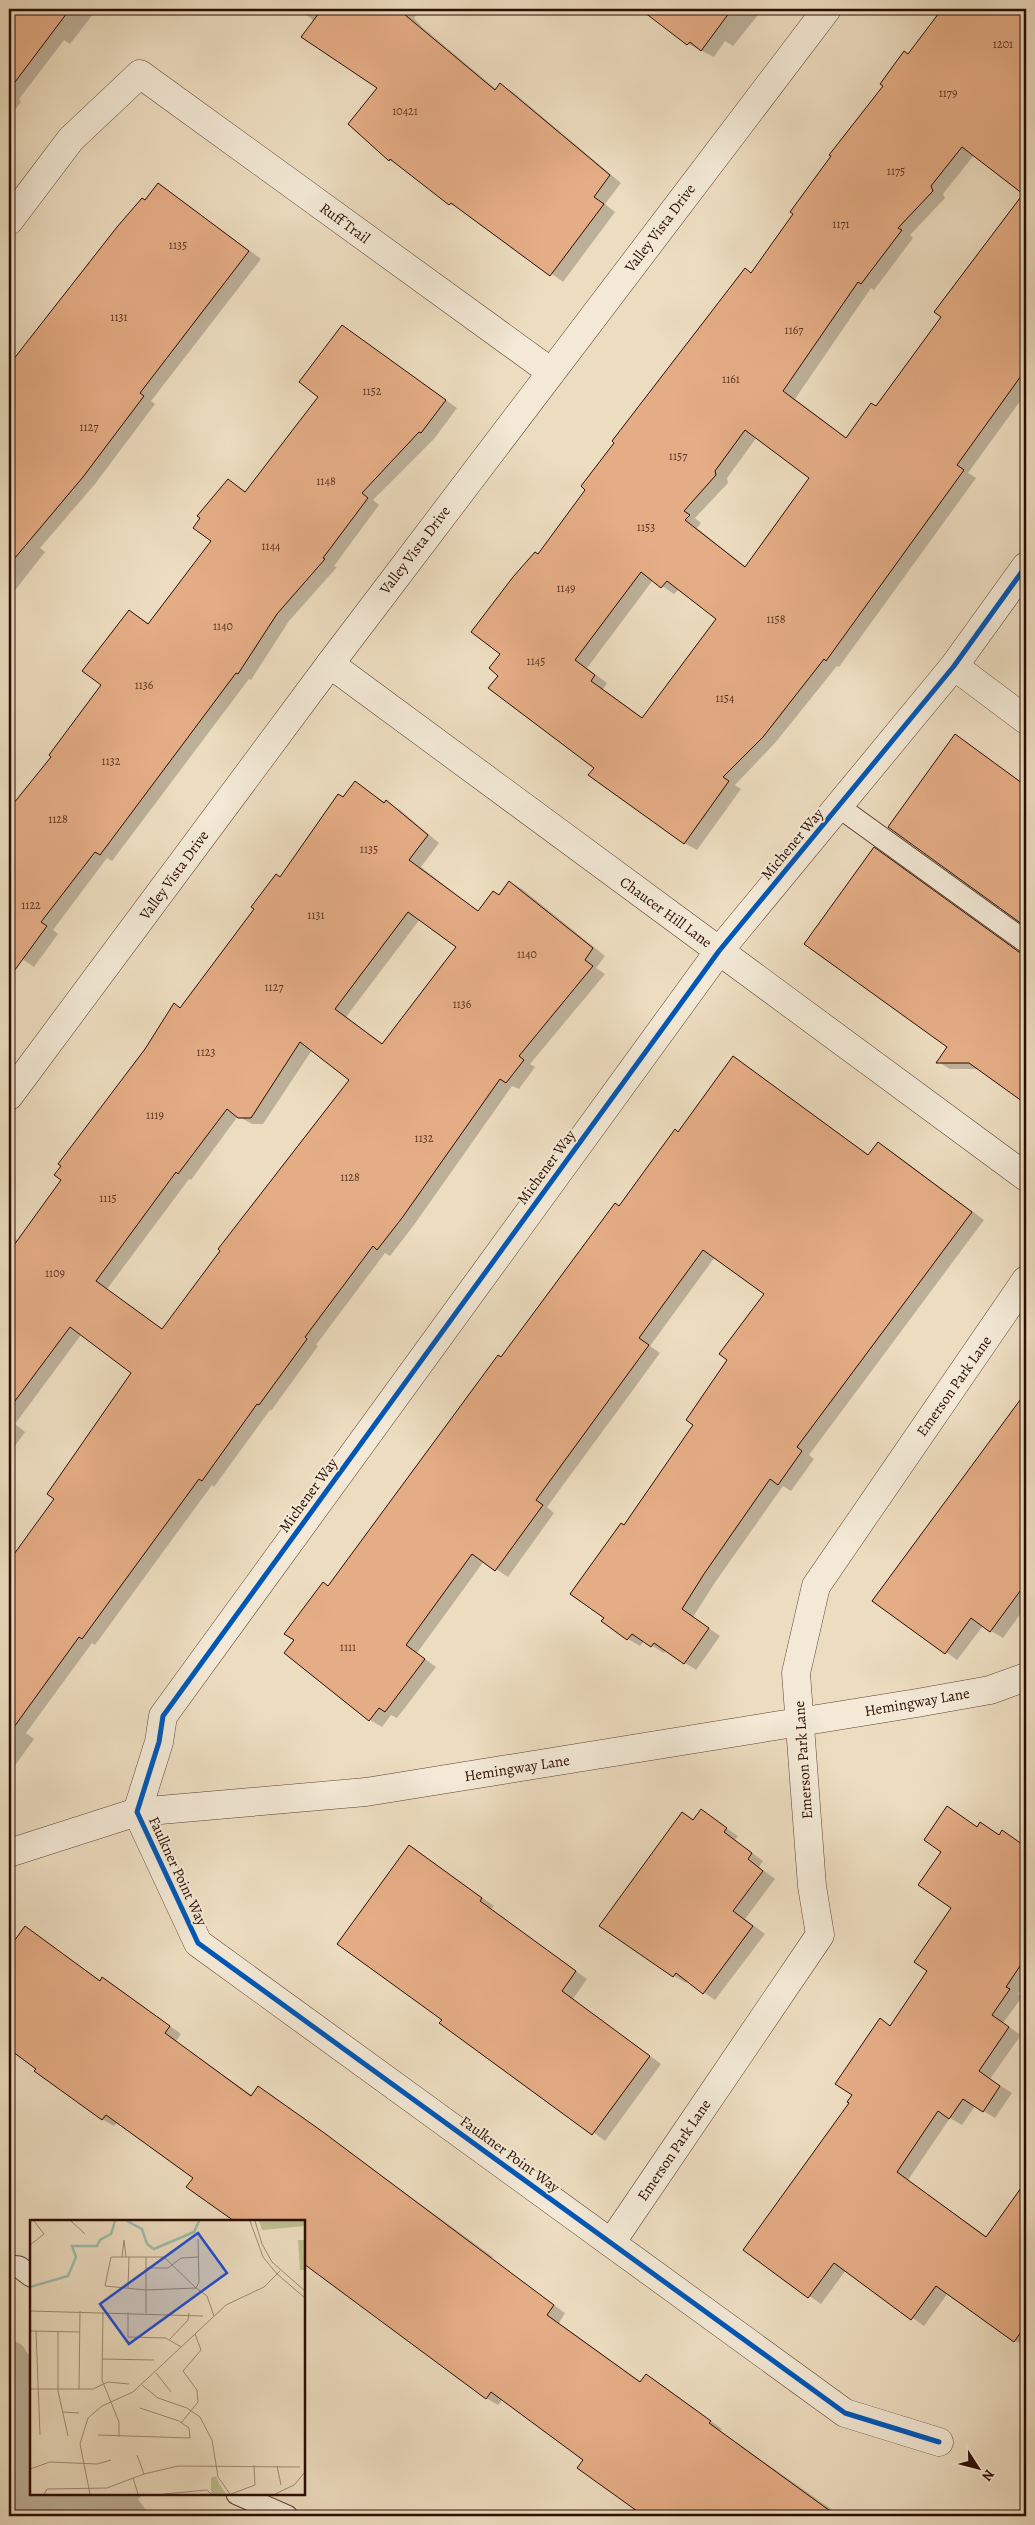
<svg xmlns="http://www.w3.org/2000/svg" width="1035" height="2525" viewBox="0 0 1035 2525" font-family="Alegreya,serif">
<rect width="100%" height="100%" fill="#edddc0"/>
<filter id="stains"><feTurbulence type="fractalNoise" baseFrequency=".004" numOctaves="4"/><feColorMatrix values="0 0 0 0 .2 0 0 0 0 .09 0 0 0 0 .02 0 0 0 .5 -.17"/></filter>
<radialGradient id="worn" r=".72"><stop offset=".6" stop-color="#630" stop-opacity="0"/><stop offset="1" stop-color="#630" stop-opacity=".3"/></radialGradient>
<!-- shadow -->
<g fill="#0003" fill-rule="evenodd">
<path d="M9 9H97L70 44 64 40 19 99 21 102 9 117 13 119 9 125Z"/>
<path d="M299 9H421L414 18 422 27 497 90 501 85 513 92 621 183 605 204 615 212 563 282 463 210 450 204 402 166 389 160 379 87 314 21Z"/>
<path d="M638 9H763L733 46 725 41 714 57 688 44 646 11Z"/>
<path d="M944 9H1026V393L968 473 976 478 839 667 837 666 775 743 735 785 741 789 697 850 684 843 595 767 500 675 502 654 539 556 745 269 752 273ZM974 155 1025 194 943 317 877 407 847 438 795 399 871 288 874 290 913 238 910 235 945 198 943 194ZM757 437 811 478 746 567 697 528 701 523 695 518 728 483 727 478ZM653 580 674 594 679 589 717 619 643 718 603 689 607 683 587 668Z"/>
<path d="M158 184 261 259 151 401 155 404 95 484 40 548 45 552 9 598V367Z"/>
<path d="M354 334 457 408 434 439 373 500 379 505 334 566 337 567 289 621 251 680 249 679 112 861 107 858 53 930 58 934 34 967 9 950V811L53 756 102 685 130 611 150 624 213 541 228 480 246 492 320 397Z"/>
<path d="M956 736 1026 785V925L890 827Z"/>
<path d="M356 783 386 803 399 809 439 843 421 867 479 912 499 896 510 882 522 889 605 956 596 968 605 974 530 1064 535 1067 519 1089 512 1086 414 1225 390 1256 385 1253 316 1345 318 1346 271 1411 270 1410 214 1487 212 1485 95 1645 92 1643 26 1733 34 1739 9 1774V1563L56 1499 133 1373 81 1335 15 1424 25 1432 9 1454V1242L12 1237 18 1241 63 1179 174 1004 182 1009ZM420 919 458 947 383 1044 346 1017ZM312 1050 351 1080 163 1330 107 1289 189 1179 191 1180 238 1116 252 1124H263Z"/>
<path d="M1023 955H1026V1103L980 1069H950L938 1062Z"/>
<path d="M733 1058 869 1155 878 1143 890 1150 984 1220 809 1455 814 1459 791 1491 783 1486 716 1581 693 1617 720 1636 696 1670 666 1650 664 1653 644 1641 640 1646 628 1639 605 1618 625 1527 694 1425 766 1294 715 1257 650 1346 660 1353 547 1507 554 1513 508 1577 484 1561 417 1653 436 1667 397 1718 391 1715 382 1727 370 1720 286 1653 329 1587 502 1358 679 1133Z"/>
<path d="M1026 1394V1606L1003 1638 983 1626 957 1660 874 1600Z"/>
<path d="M701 1811 738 1836 735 1840 763 1861 759 1867 775 1879 745 1919 765 1934 715 2000 687 1981 686 1983 674 1976 683 1814 694 1820Z"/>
<path d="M960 1815 978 1828 981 1823 1000 1835 1014 1839 1026 1848V1982L1018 1994 1022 1997 1003 2023 1021 2035 990 2079 1012 2093 995 2118 975 2106 962 2125 950 2118 908 2180 987 2237 1017 2195 1026 2200V2348L948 2293 924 2326 846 2270 821 2304 744 2250 851 2103 880 2020 891 2026 929 1971 953 1907 943 1852Z"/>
<path d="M410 1846 494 1906 491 1909 587 1979 573 1999 661 2064 605 2141 444 2019Z"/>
<path d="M25 1928 101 1981 103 1979 115 1986 181 2034 176 2041 253 2096 259 2088 271 2095 493 2257 491 2259 565 2313 559 2323 641 2382 646 2375 658 2382 722 2429 720 2431 841 2516H647L585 2459 503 2399 498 2405 486 2398 304 2263V2221H236L188 2187 195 2178 118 2122 114 2126 102 2119 9 2049V1950Z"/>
<path d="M9 2338 22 2345 31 2358V2494H138L141 2497 138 2499 150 2516H9Z"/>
</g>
<!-- building -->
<g fill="#e5ad86" stroke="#2b0d01" fill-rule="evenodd">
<path d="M9 9H70L9 90Z"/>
<path d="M322 9H398L495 90 500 83 610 175 594 197 604 204 550 276 451 203 449 205 390 159 389 161 348 124 377 88 301 37Z"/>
<path d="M640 9H732L701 51 690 42 687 45Z"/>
<path d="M942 9H1026V369L957 465 964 470 826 661 824 659 763 737 723 777 729 781 684 844 588 775 594 768 488 688 498 676 489 668 500 654 471 632 513 577 535 552 538 554 585 490 581 486 614 443 612 441 745 268 751 273 793 214 790 212 831 156 829 155 883 86 880 84 904 51 908 54ZM962 147 1023 194 934 312 941 317 876 406 871 403 846 438 783 391 858 282 861 284 902 230 898 228 933 191 931 186ZM745 430 809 478 745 567 685 520 690 515 684 511 716 475 715 471ZM641 572 661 588 667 581 716 619 642 718 591 681 595 675 575 660Z"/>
<path d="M158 183 249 251 140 393 144 396 83 477 9 565V365L117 227 142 198 145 200Z"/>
<path d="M342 325 446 400 421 433 419 432 362 493 368 498 323 558 325 559 277 614 238 674 236 673 100 855 95 852 41 922 47 926 9 978V809L51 757 49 755 101 685 82 671 129 610 148 624 211 541 193 528 200 518 197 516 228 479 245 492 318 397 299 382Z"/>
<path d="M955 734 1026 786V927L888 827Z"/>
<path d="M355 781 384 803 386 800 428 835 409 860 478 911 493 891 499 895 509 881 593 948 585 960 593 966 519 1056 524 1060 506 1083 500 1079 402 1218 377 1250 373 1246 305 1337 307 1339 259 1405 257 1404 202 1481 199 1479 82 1639 79 1637 9 1734V1561L54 1499 47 1494 131 1373 70 1327 9 1409V1252L61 1180 54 1175 61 1166 58 1164 145 1049 174 1003 180 1008 254 909 251 907 276 874 280 877 338 794 343 797ZM408 912 456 947 382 1044 335 1009ZM300 1042 349 1080 218 1249 220 1251 162 1329 96 1281 176 1172 178 1174 227 1109 238 1118H251Z"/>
<path d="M874 847 1019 952 1026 954V1104L969 1063H936L947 1047 804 944Z"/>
<path d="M733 1056 868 1155 878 1142 972 1212 797 1447 802 1451 778 1485 770 1479 704 1574 682 1609 709 1628 684 1664 654 1643 651 1647 632 1634 627 1640 601 1621 604 1618 570 1594 621 1523 624 1525 693 1425 686 1420 727 1360 719 1354 764 1294 703 1250 639 1338 649 1345 536 1500 543 1505 495 1571 472 1554 406 1645 425 1659 385 1712 379 1708 369 1721 284 1653 294 1640 284 1634 323 1582 328 1586 498 1355 501 1357 615 1203 619 1206 675 1129 678 1132Z"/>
<path d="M1026 1392V1583L990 1632 971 1618 945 1654 872 1601Z"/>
<path d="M947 1806 977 1827 980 1822 999 1835 1002 1830 1026 1847V1957L1006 1987 1010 1989 992 2015 1009 2027 979 2071 1000 2086 983 2112 963 2099 949 2119 938 2111 897 2172 986 2237 1026 2181V2325L1014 2342 936 2286 911 2320 834 2263 808 2298 743 2250 849 2103 847 2102 852 2095 835 2084 880 2018 890 2026 927 1971 914 1962 951 1908 918 1885 941 1852 924 1840Z"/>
<path d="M701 1809 727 1828 724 1832 752 1853 748 1859 763 1871 733 1911 753 1926 703 1994 676 1973 673 1977 599 1926 682 1812 693 1820Z"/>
<path d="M409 1845 482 1898 480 1901 576 1971 562 1991 650 2056 592 2135 439 2023 442 2020 337 1944Z"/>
<path d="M25 1926 100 1981 102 1977 170 2026 165 2033 251 2096 258 2086 323 2132 554 2305 547 2315 640 2382 646 2374 711 2421 709 2423 837 2516H644L577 2468 583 2460 491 2392 486 2399 304 2264V2221H234L186 2187 193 2178 106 2115 102 2120 34 2071 36 2069 9 2049V1948Z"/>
</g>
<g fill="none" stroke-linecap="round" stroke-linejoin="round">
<!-- lane casing -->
<g stroke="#5c4131" stroke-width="23">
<g id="lane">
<path d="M839 807 1026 942"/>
<path d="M9 2266 19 2267 31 2276"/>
<path d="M237 2494 287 2516"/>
</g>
</g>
<!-- street casing -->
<g stroke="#5c4131" stroke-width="29">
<g id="street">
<path d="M9 221 71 139 140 74 551 372"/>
<path d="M330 664 1026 1177"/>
<path d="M954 666 1026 720"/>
<path d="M9 1096 330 664 827 9"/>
<path d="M9 1853 137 1812 366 1792 917 1703 990 1690 1026 1677"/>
<path d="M611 2243 820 1935 812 1886 796 1673 816 1586 1026 1280"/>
<path d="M939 2442 845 2413 198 1943 137 1812 159 1742 163 1716 719 951 954 666 1026 566"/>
</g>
</g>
<!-- lane -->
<use href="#lane" stroke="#f3e9d6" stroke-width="21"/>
<!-- street -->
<use href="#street" stroke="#f3e9d6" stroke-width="28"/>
<!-- cycleway casing -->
<g stroke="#f3e9d6" stroke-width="8">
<path id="cycleway" d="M939 2442 845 2413 198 1943 137 1812 159 1742 163 1716 719 951 954 666 1026 566"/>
</g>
<!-- cycleway -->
<use href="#cycleway" stroke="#0057b8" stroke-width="5"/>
</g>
<g text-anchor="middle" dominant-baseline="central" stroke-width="4" stroke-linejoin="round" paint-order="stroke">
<!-- number labels -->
<g font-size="12" fill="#5a3522">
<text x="1003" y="44">1201</text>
<text x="948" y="93">1179</text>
<text x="405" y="111">10421</text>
<text x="896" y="171">1175</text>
<text x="841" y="224">1171</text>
<text x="178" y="245">1135</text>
<text x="119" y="317">1131</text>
<text x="794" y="330">1167</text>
<text x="731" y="379">1161</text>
<text x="372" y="391">1152</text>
<text x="89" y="427">1127</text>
<text x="678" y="456">1157</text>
<text x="326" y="481">1148</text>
<text x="646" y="527">1153</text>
<text x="271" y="546">1144</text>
<text x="566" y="588">1149</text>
<text x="776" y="619">1158</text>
<text x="223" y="626">1140</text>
<text x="536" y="661">1145</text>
<text x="144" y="685">1136</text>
<text x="725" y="698">1154</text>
<text x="111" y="761">1132</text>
<text x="58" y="819">1128</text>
<text x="369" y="849">1135</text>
<text x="31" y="905">1122</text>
<text x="316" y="915">1131</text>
<text x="527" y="954">1140</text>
<text x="274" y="987">1127</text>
<text x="462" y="1004">1136</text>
<text x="206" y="1052">1123</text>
<text x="155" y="1115">1119</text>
<text x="424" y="1138">1132</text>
<text x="350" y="1177">1128</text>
<text x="108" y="1198">1115</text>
<text x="55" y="1273">1109</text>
<text x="348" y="1647">1111</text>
</g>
<!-- street labels -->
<g font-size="15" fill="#2b0d01" stroke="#f3e9d6">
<text transform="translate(345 223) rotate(36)">Ruff Trail</text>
<text transform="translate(660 228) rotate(-53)">Valley Vista Drive</text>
<text transform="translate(415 550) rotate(-53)">Valley Vista Drive</text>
<text transform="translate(792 844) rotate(-50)">Michener Way</text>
<text transform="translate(174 875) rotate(-54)">Valley Vista Drive</text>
<text transform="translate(666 912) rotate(36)">Chaucer Hill Lane</text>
<text transform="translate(546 1167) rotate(-54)">Michener Way</text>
<text transform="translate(954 1386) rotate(-55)">Emerson Park Lane</text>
<text transform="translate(308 1495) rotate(-54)">Michener Way</text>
<text transform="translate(917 1702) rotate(-10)">Hemingway Lane</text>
<text transform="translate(803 1760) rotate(-94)">Emerson Park Lane</text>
<text transform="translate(517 1768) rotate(-9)">Hemingway Lane</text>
<text transform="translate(178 1871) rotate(65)">Faulkner Point Way</text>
<text transform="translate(674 2150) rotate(-56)">Emerson Park Lane</text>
<text transform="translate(510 2154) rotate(36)">Faulkner Point Way</text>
</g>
</g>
<!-- overview -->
<g transform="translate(30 2220)">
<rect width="275" height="275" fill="#edddc0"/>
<path d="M229 1H275V6L232 10ZM268 20H275V50H270ZM186 256 190 265 196 274H181V258Z" fill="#bdbf8f"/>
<path fill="none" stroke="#9abdac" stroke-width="2.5" d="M97 1 112 9 117 24 124 29 164 12 169 1M0 67 38 56 46 37 42 26H67L70 20 81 14 85 1"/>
<path fill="none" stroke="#9f8a74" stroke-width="1" d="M41 1 55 14M220 1 233 37 247 54 275 78M225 1 232 24 242 42 275 71M168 19 169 62 166 68 116 70 75 66 81 37H134L166 68 177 76 184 96M0 25 14 14 4 1M92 37 94 20 96 37M116 48H138L151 38 169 37M98 68 99 37M0 91 173 96M73 92 72 160 89 202V217M98 92V117L136 118 151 127M116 93V37M0 111 50 112M6 111 10 215M28 112V171L38 216M140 119 158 100 159 93M72 139 124 140M126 153 141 172M112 165 128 178 157 188 170 197 182 220 188 257 200 274M0 169H63L78 162 99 164M49 169 50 91M33 192 49 193M151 203 168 182 167 170 153 151 171 130 165 114M68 215 160 218 159 208 149 201 110 188M107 235 114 254M247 246 251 265M0 249 20 242 67 244 81 240M103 258 108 274M14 274 17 269 77 268 114 254 148 246 270 247M60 274 50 224 58 198 72 186 103 172 196 85 234 67 250 51M134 274 177 270 181 274M201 274 225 265 224 245M245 274 264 265 275 252"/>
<path fill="#1d4ed8" fill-opacity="0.15" stroke="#1d4ed8" stroke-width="2.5" d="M168 13 197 53 99 124 70 84Z"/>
<rect width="275" height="275" fill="none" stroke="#2b0d01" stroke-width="2.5"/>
</g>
<!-- margin -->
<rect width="1035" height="2525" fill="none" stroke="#edddc0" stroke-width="30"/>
<rect x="10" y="10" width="1015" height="2505" fill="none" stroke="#2b0d01" stroke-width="2.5"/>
<rect x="15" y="15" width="1005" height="2495" fill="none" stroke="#2b0d01"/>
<!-- north arrow -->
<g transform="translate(978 2468) rotate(126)" stroke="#f3e9d6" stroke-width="4" paint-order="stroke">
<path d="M0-4L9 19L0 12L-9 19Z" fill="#2b0d01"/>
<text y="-8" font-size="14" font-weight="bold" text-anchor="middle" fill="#2b0d01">N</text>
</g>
<rect width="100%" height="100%" filter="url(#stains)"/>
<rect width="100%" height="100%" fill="url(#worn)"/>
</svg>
